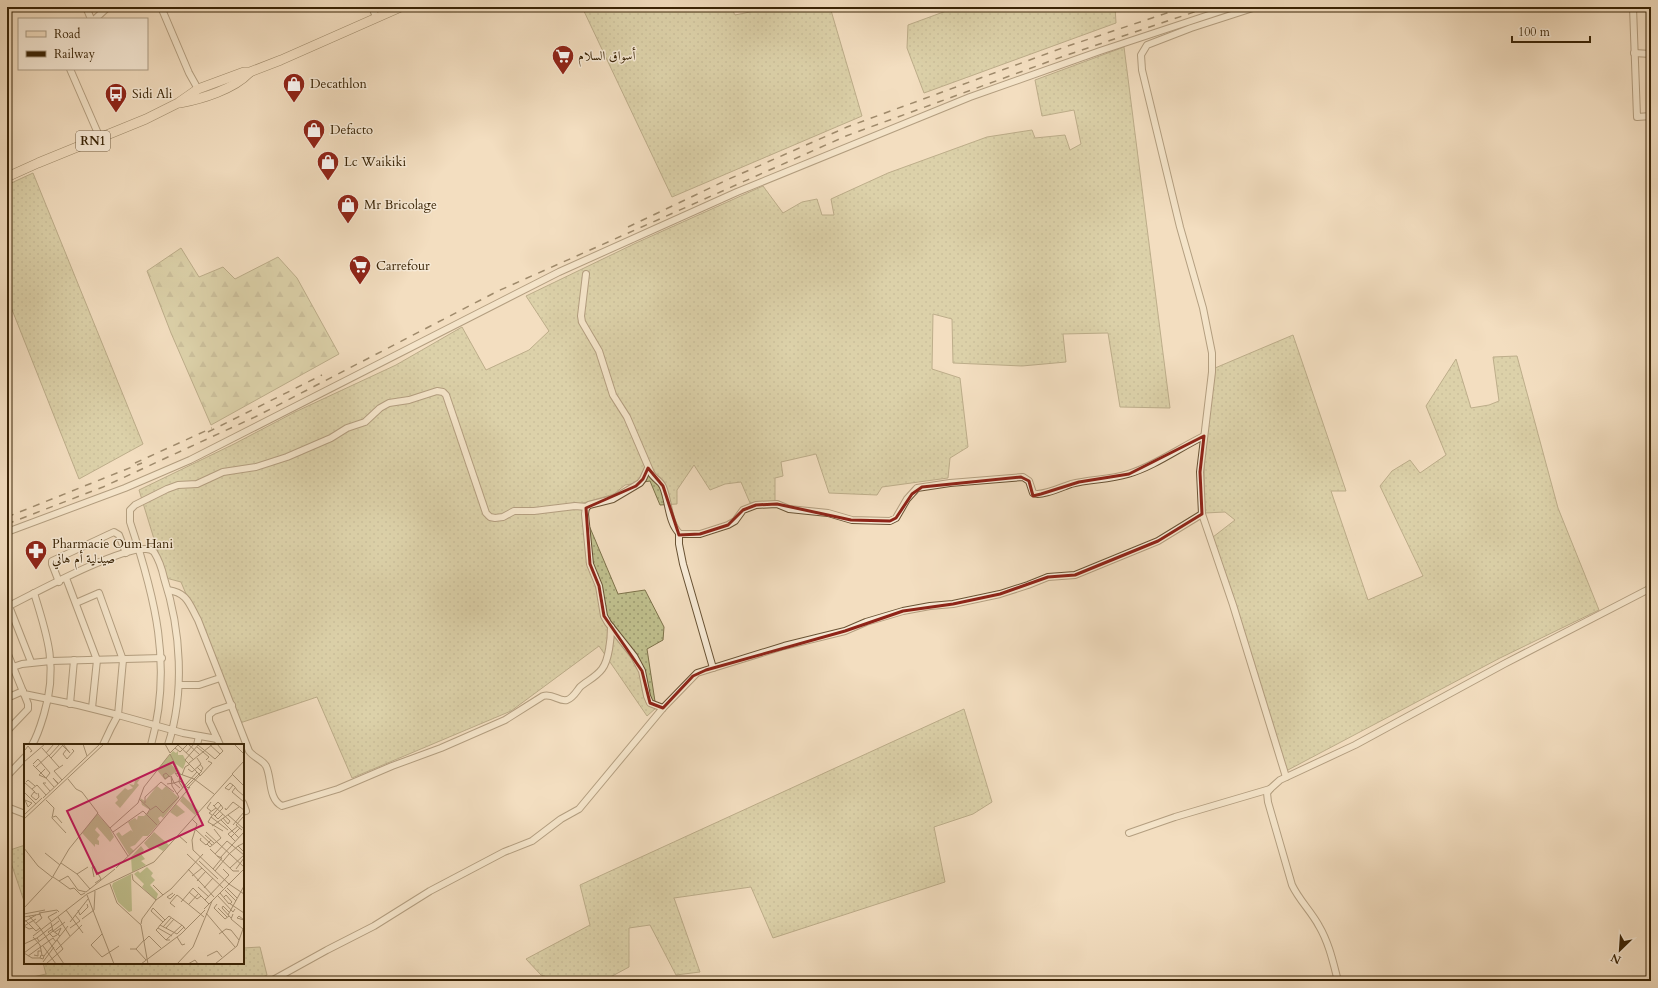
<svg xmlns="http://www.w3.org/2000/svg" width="1658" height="988" viewBox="0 0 1658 988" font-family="Cardo,Amiri,serif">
<defs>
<pattern id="grass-dots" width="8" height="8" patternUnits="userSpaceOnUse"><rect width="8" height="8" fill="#c0c08e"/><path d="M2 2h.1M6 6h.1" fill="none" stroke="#9d9c72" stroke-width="1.8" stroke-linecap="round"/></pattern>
<pattern id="forest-firs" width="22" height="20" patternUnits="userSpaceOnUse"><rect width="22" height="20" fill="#c0c08e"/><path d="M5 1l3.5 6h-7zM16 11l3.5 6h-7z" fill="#9d9c72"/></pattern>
</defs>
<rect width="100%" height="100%" fill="#f3dec0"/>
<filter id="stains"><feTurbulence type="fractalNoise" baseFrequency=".005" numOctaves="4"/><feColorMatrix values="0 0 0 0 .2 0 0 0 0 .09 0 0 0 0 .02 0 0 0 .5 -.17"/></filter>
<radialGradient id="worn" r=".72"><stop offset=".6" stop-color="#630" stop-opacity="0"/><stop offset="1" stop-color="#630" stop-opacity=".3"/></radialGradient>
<!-- grass -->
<g fill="url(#grass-dots)" stroke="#7d724a">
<path d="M582 7H731L735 15 774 7H830L862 116 672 197Z"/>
<path d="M957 7H1115L1116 23 924 93 907 48 908 25Z"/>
<path d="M1124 47 1170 408 1120 407 1108 333 1063 334 1066 362 1022 366 953 363 952 319 933 314 932 369 960 378 968 447 950 458 948 478 882 487 877 495 829 493 816 454 781 462 783 476 775 478V502L750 503 741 482 725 484 710 490 694 465 677 490V504L660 505 650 481 625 485 614 494 580 504 618 594 645 590 664 627 663 640 647 649 656 708 647 716 599 646 511 711 352 778 317 697 240 723 181 582 166 578 139 490 234 444 295 412 396 365 462 327 486 370 529 350 549 331 526 296 636 243 763 186 783 213 802 202 817 199 822 215H834L831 199 888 173 987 137 1032 130 1035 138 1065 135 1070 150 1081 144 1074 110 1042 116 1035 80Z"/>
<path d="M33 173 143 444 79 479 7 297V185Z"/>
<path d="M1293 335 1346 491H1331L1368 600 1423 576 1380 486 1392 471 1410 460 1420 473 1446 455 1426 406 1456 359 1471 408 1489 405 1499 401 1493 357 1517 356 1558 508 1599 610 1500 658 1286 771 1213 537 1235 520 1225 512 1205 513 1204 462 1215 368Z"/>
<path d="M964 709 992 802 973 814 934 827 945 882 773 938 751 887 674 898 700 972 676 975 650 925 629 928V967L603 981 553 979 541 975 526 959 590 925 580 885Z"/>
<path d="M25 845V904L7 851Z"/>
<path d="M260 947 267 975 255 981H15L46 974 43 963H243V948Z"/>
</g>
<!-- forest -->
<path fill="url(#forest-firs)" stroke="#7d724a" d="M181 248 199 277 223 267 235 279 278 257 297 278 339 354 211 425 171 333 147 271Z"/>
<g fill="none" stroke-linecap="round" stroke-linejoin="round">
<!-- minor casing -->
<g stroke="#685234" stroke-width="8">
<g id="minor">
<path d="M86 7 91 19"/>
<path d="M161 7 189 73 198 89"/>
<path d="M372 7 376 17"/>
<path d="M1256 7 1191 28 1147 45 1141 55 1142 70 1180 227 1203 308 1212 353V372L1200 472 1202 514 1233 605 1286 777"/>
<path d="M1633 7 1637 117 1651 116"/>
<path d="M95 19 108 7"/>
<path d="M1634 53 1651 54"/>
<path d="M70 69 100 138"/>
<path d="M586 274 581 316 582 322 599 351 613 395 627 417 651 473C654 479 661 481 663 487 669 501 668 523 680 534H700L728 525 735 521 743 510 756 505 777 504 789 509 828 513 852 520 890 521 896 518 907 499 917 488 950 483 1023 477 1029 481 1033 493C1041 497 1062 487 1071 484 1090 479 1109 480 1128 474 1155 466 1179 448 1204 436"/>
<path d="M648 468 643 479 640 483 613 499 589 505 586 507 585 514 590 564 599 586 604 616 608 623 634 656 642 671 647 696 650 703 663 708"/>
<path d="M7 532 125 488 190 460 559 272 737 192 970 97 1100 51 1233 7"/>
<path d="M679 534V544L683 564 713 668"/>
<path d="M66 578 97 660 92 708"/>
<path d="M59 582 52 564V561L114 532 119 535 126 553"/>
<path d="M168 590C188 593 189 604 198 620L249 751C254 758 262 759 266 766 272 778 268 799 282 806L338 789 392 766 441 748 505 720 543 696C553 693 559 702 567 700 573 698 576 692 580 687 587 681 596 677 602 669 609 660 611 638 611 627"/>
<path d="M76 603 99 593 123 660 118 715 183 733 217 739"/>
<path d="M9 606 31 662"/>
<path d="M7 607C35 593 119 547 146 549 149 549 152 550 154 552 159 560 162 569 164 578 181 630 185 693 168 745"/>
<path d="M7 652 24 694 78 705 118 715 111 728 103 745"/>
<path d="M7 669 22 664 51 661 162 658"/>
<path d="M179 685H199L220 678"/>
<path d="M7 698 23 691"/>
<path d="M70 704 74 660"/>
<path d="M7 731 28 709V704L24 694"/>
<path d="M32 745C38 735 41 724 44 714 58 668 48 637 34 593"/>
<path d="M151 745C173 666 155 597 130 522V510L135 505 167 489 178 485 197 484 223 472 256 467 287 457 331 438 347 428 365 422 380 408 389 403 409 400 437 391 443 392 446 395 486 513 490 517 495 518 503 517 514 511H534L575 506 587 507"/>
<path d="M197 745 199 736"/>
<path d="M220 745 209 721V715L214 711 232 705"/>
<path d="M7 776 25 757"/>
<path d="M243 803 246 811"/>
<path d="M7 807 25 814"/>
<path d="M1129 833 1175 817 1270 789"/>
<path d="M271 981 327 950 374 926 430 891 504 852 532 841 561 819 579 809 663 708 697 673 784 646 845 631 866 622 903 611 930 606 953 604 1000 594 1028 585 1048 577 1075 575 1158 541 1202 514"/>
<path d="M1338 981C1333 962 1329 943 1319 926 1311 911 1299 900 1292 885L1268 802 1267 793 1270 789 1280 780 1355 745 1504 664 1651 588"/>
</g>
</g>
<!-- primary casing -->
<g stroke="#3a2406" stroke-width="10">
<g id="primary">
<path d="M180 103C202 99 234 89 249 73"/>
<path d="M7 177 38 163 146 119 178 103 198 89 244 72H250L281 60 401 7"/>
</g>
</g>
<!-- minor -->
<use href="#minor" stroke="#f7ead6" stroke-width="6"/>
<!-- primary -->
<use href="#primary" stroke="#f3dec0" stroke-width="9"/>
<!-- rail -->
<g stroke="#3a2406" stroke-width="1.5" stroke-dasharray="7 7" stroke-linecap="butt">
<path d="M628 227 729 179 847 127 1065 47 1185 7"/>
<path d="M208 432 322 375"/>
<path d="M135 463 212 428"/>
<path d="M7 517 142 463"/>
<path d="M7 524 103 487 257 416 498 291 846 136 1064 56 1209 7"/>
</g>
</g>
<!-- marked area -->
<path d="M0 0H1658V988H0ZM1204 436 1200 472 1202 514 1158 541 1075 575 1048 577 1000 594 953 604 903 611 845 631 706 670 693 676 663 708 650 703 642 671 604 616 599 586 590 564 586 508 636 486 643 479 648 468 663 486 679 535 700 534 728 525 743 510 756 505 777 504 851 520 890 521 896 518 912 494 922 487 1021 477 1029 481 1033 496 1041 494 1079 482 1129 474Z" fill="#f3dec0" fill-opacity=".55" fill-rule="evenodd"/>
<path fill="none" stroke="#8f2418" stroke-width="3" stroke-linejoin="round" d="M1204 436 1200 472 1202 514 1158 541 1075 575 1048 577 1000 594 953 604 903 611 845 631 706 670 693 676 663 708 650 703 642 671 604 616 599 586 590 564 586 508 636 486 643 479 648 468 663 486 679 535 700 534 728 525 743 510 756 505 777 504 851 520 890 521 896 518 912 494 922 487 1021 477 1029 481 1033 496 1041 494 1079 482 1129 474Z"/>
<!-- icons -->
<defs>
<g id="supermarket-pin" transform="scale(1.15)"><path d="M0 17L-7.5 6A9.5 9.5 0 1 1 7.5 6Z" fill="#8f2418" stroke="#f7ead6"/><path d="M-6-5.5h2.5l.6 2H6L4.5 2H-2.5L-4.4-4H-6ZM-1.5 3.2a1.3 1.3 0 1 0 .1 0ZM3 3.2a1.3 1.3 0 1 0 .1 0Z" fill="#fff"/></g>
<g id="shop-pin" transform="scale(1.15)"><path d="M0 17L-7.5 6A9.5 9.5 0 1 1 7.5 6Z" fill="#8f2418" stroke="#f7ead6"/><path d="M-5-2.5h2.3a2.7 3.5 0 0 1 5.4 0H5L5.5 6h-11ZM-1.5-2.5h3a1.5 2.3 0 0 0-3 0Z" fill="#fff"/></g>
<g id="bus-pin" transform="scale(1.15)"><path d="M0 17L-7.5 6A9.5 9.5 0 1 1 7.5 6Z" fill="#8f2418" stroke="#f7ead6"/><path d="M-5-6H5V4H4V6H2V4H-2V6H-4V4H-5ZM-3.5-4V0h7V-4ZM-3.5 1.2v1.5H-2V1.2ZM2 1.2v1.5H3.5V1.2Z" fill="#fff"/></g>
<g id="pharmacy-pin" transform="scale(1.15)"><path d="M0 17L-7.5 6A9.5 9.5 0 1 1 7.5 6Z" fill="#8f2418" stroke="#f7ead6"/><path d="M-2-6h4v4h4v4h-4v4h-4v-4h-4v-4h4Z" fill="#fff"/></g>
</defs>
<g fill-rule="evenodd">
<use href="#supermarket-pin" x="563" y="56"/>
<use href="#shop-pin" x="294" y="84"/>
<use href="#bus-pin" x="116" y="94"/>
<use href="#shop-pin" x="314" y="130"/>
<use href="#shop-pin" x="328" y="162"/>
<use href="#shop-pin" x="348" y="205"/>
<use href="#supermarket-pin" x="360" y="266"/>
<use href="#pharmacy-pin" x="36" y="551"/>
</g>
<g text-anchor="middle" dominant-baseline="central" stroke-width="3" stroke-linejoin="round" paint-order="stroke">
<!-- shield labels -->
<rect fill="#f7ead6" stroke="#735f44" stroke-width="1" x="76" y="131" width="34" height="20" rx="3"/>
<g font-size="12" font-weight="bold" fill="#3a2406">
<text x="93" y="141">RN1</text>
</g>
<!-- poi labels -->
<g font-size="13" fill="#3a2406" stroke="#f7ead6" text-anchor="start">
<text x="578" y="56">أسواق السلام</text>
<text x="310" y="84">Decathlon</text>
<text x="132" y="94">Sidi Ali</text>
<text x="330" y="130">Defacto</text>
<text x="344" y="162">Lc Waikiki</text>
<text x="364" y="205">Mr Bricolage</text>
<text x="376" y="266">Carrefour</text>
<text x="52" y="544">Pharmacie Oum Hani<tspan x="52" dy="15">صيدلية أم هاني</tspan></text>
</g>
</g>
<!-- overview -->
<g transform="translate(24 744)">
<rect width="220" height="220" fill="#f3dec0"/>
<path d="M149 7 152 9 154 7V11H159L162 17 159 25 149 18 147 20 153 27 141 36 133 26ZM116 35 113 39 115 41 96 64 91 59 94 56 92 53 101 44 104 46 109 44 105 40 110 41 111 36ZM133 42 138 46 142 42 155 54 139 74 137 72 134 74 136 78 124 92H119L111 101 106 103 110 107 105 111 92 90 95 88 98 92 107 86 109 88 104 78 111 74 113 76 114 72H120L126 66 118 61 116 54 121 57ZM159 52 175 67 171 71 156 57ZM73 70 85 83 90 93 86 98 73 83 71 86 76 91 73 95 75 97V101L71 100V103L58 89ZM130 88 145 101 139 107 131 102 126 106 120 99ZM117 102 120 106 117 110 121 115 117 117 122 121 108 128 107 113ZM123 123 129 129 127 132 131 136 126 141 134 150 132 156 118 143 120 140 110 130 114 127 116 129ZM107 130 108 167 105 168 94 158 88 142 89 139Z" fill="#c0c08e"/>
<path d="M152 60 161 68 153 73 146 68Z" fill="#c0c08e"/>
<path fill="none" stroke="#a99476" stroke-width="1" d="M37 0 46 9 39 0M59 0 63 12M141 0 146 9 154 1M164 0 176 11M185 0 196 10M210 0 220 10M154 1 170 16M174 1 191 15 199 7 193 0M173 3 185 13 182 16M18 4 27 14 40 0M151 4 156 8 164 0M1 6 4 2 8 7 6 8M42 6 39 10 43 15 50 7 48 5M22 9 30 0M162 9 170 0M25 12 36 0M27 14 35 23M0 18 21 0M165 19 189 0M9 20 14 15 26 29 22 34M9 21 22 34M12 23 25 11M173 23 177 27 179 24 176 20M21 25 15 31 22 34M164 25 168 28 177 20 173 14M208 30 220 17M208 30 220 42M158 31 161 23 166 20M145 32 141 35 139 31 142 29 146 33M176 32 188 19 184 17M154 33 151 29 156 30 155 38 159 44M22 34 30 43M38 36 30 27 39 21M0 38 11 48M2 38 4 36 11 42M22 39H19L26 47M34 40 29 34 34 39M143 40 150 39 156 44M209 41 205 46 201 44 206 39 209 41 211 43 213 46 220 52M162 43 178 27M211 44 208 48 220 58M8 45 13 41 22 51M0 48 12 60M13 50 10 48 7 52 12 56 15 53 14 49M153 50 173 28M19 54 76 0M115 55 126 65 123 70M1 56 4 63 8 59 1 56M22 56 30 64 28 74 42 89M121 59V53L137 38 150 48M189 61 206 77 204 80 199 74M190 62 194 58 197 61 187 73 204 86M201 64 202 66 209 58 220 66M126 66 132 62 139 69 155 53 148 42 147 32 150 39 156 37 164 44 176 31 161 16 175 0M187 67 183 64 187 58M73 69 86 84 104 112M189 70 194 75 199 70M0 71 18 54M188 71 185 69 192 64M204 71 220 85M191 72 199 64 197 61M29 73 32 72 38 79M187 73 184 78 199 87M0 75 80 0M168 75 173 80 168 96 169 106 205 140M197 76 215 94M209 81 220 68M188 82 215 63M86 84 114 59 120 43 146 10 156 30 170 35 190 50M171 85 188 101M218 86 212 81 219 73M89 88 119 67 133 81M182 88 220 123M154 91 163 99M181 91 190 99M207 93 216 84M177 94 176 96 182 101 187 96M211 97 204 90 214 82M220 99 214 102 220 108M183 100 186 103 197 94 190 85M0 104 14 122 28 133M186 105 209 127H215M21 109 36 121M163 110 199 144M191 110 203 97 220 111M196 114 220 88M175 117 194 135M37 119 53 130 66 145M92 124 126 91 166 43M206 124 220 111M164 125 190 153M189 125 198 114 193 112M212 125 220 114M191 127 205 110 214 102M53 130 64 123M108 130 109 136 132 156 147 145 179 110M168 132 178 124M29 133 35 137 44 132 54 146 62 148 91 125M70 133 68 123 70 122 77 135 71 139M35 137 46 145 50 144 57 151 61 149M173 137 182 127M86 140 93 159 117 181 124 220M205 140 220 150M129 141 139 151M174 143 185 153M180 144 189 134M203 144 213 154M201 146 212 157M165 148 173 155 177 152M149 149 143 153 146 155 151 150M196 149 205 160M63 151 90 220M194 152 209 168 211 165M200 153 202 151 208 158 206 160M181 156 205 131 199 125M157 158 169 144 185 160M205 159 220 169M165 160 175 149M193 160 190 164 201 175 205 172M151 163 146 159 153 151 180 173M0 164 28 134 45 105 74 69 58 48 52 45 44 35M129 164 127 167 139 178M129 164 141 176M194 164 203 173M180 165 220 125M42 166 59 189M54 166 56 171 64 163 63 160M205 168 199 162 198 164 207 174M182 169 211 203M0 170 21 166M209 170 207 175 219 185M204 171 220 142M0 173 17 170M34 173 46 192M0 175 12 187 16 184 5 172M58 175 70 166 71 147M220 176 215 172 213 174 220 176M27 177 24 173 33 168M0 178 12 171M46 178 64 155M12 179 18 174 15 169 33 166 35 168M27 179 29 187 36 192M117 180 118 175 132 156M136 181 134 184 148 192M139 183 147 174M160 183 153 190 136 181 145 172 159 182 160 183 161 185M9 184 5 185 0 182 12 175M16 184 40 220M46 184 56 177 51 171M134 184 132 186 142 196M142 184 150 175M29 185 24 188 29 193 33 191M31 188 37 184 34 191M78 190 67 201 78 213 95 202M195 190 202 185 207 186 215 196M9 192 63 150 130 118 208 31M9 193 16 201 18 211M153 193 158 201 161 200M13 194 35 177M146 196H142L158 181M120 197 125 192 137 204M0 200 13 194 15 197M19 202 32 220M106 205H112L120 196M112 205 122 216M32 206 58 181M0 209 41 178M0 209 8 214H16M10 211 14 212V207H17M17 211 20 212 19 215 16 214ZM4 212 29 194 32 198M20 212 44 182M183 212 193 207 198 213M19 218 30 203M22 220 39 205 33 196M117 220 157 190 181 166M153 220 169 203 188 157M164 220 171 216 174 220M191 220 213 202 220 182"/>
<path fill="#c2185b" fill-opacity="0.15" stroke="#c2185b" stroke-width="2" d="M149 18 179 81 73 130 43 67Z"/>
<rect width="220" height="220" fill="none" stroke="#3a2406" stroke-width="2"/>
</g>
<!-- margin -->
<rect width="1658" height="988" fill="none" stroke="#f3dec0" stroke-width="24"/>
<rect x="8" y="8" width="1642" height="972" fill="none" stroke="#3a2406" stroke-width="2"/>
<rect x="12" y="12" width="1634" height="964" fill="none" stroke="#3a2406"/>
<!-- legend -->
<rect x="18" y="18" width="130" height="52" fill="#f7ead6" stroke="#ab9b83"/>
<rect x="26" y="31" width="20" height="6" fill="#f3dec0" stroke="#ab9b83"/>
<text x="54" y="38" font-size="12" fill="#3a2406">Road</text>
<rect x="26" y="51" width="20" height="6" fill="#3a2406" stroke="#ab9b83"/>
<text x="54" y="58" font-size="12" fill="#3a2406">Railway</text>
<!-- north arrow -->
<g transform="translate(1620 950) rotate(205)" stroke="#f7ead6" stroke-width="3" paint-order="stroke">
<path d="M0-3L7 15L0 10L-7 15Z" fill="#3a2406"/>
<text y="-6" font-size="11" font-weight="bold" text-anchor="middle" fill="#3a2406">N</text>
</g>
<!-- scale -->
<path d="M1512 36v6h78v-6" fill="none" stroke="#3a2406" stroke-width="2"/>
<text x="1518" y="36" font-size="12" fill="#3a2406" stroke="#f7ead6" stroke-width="3" paint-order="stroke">100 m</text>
<rect width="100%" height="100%" filter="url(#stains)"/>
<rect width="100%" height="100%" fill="url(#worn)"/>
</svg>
